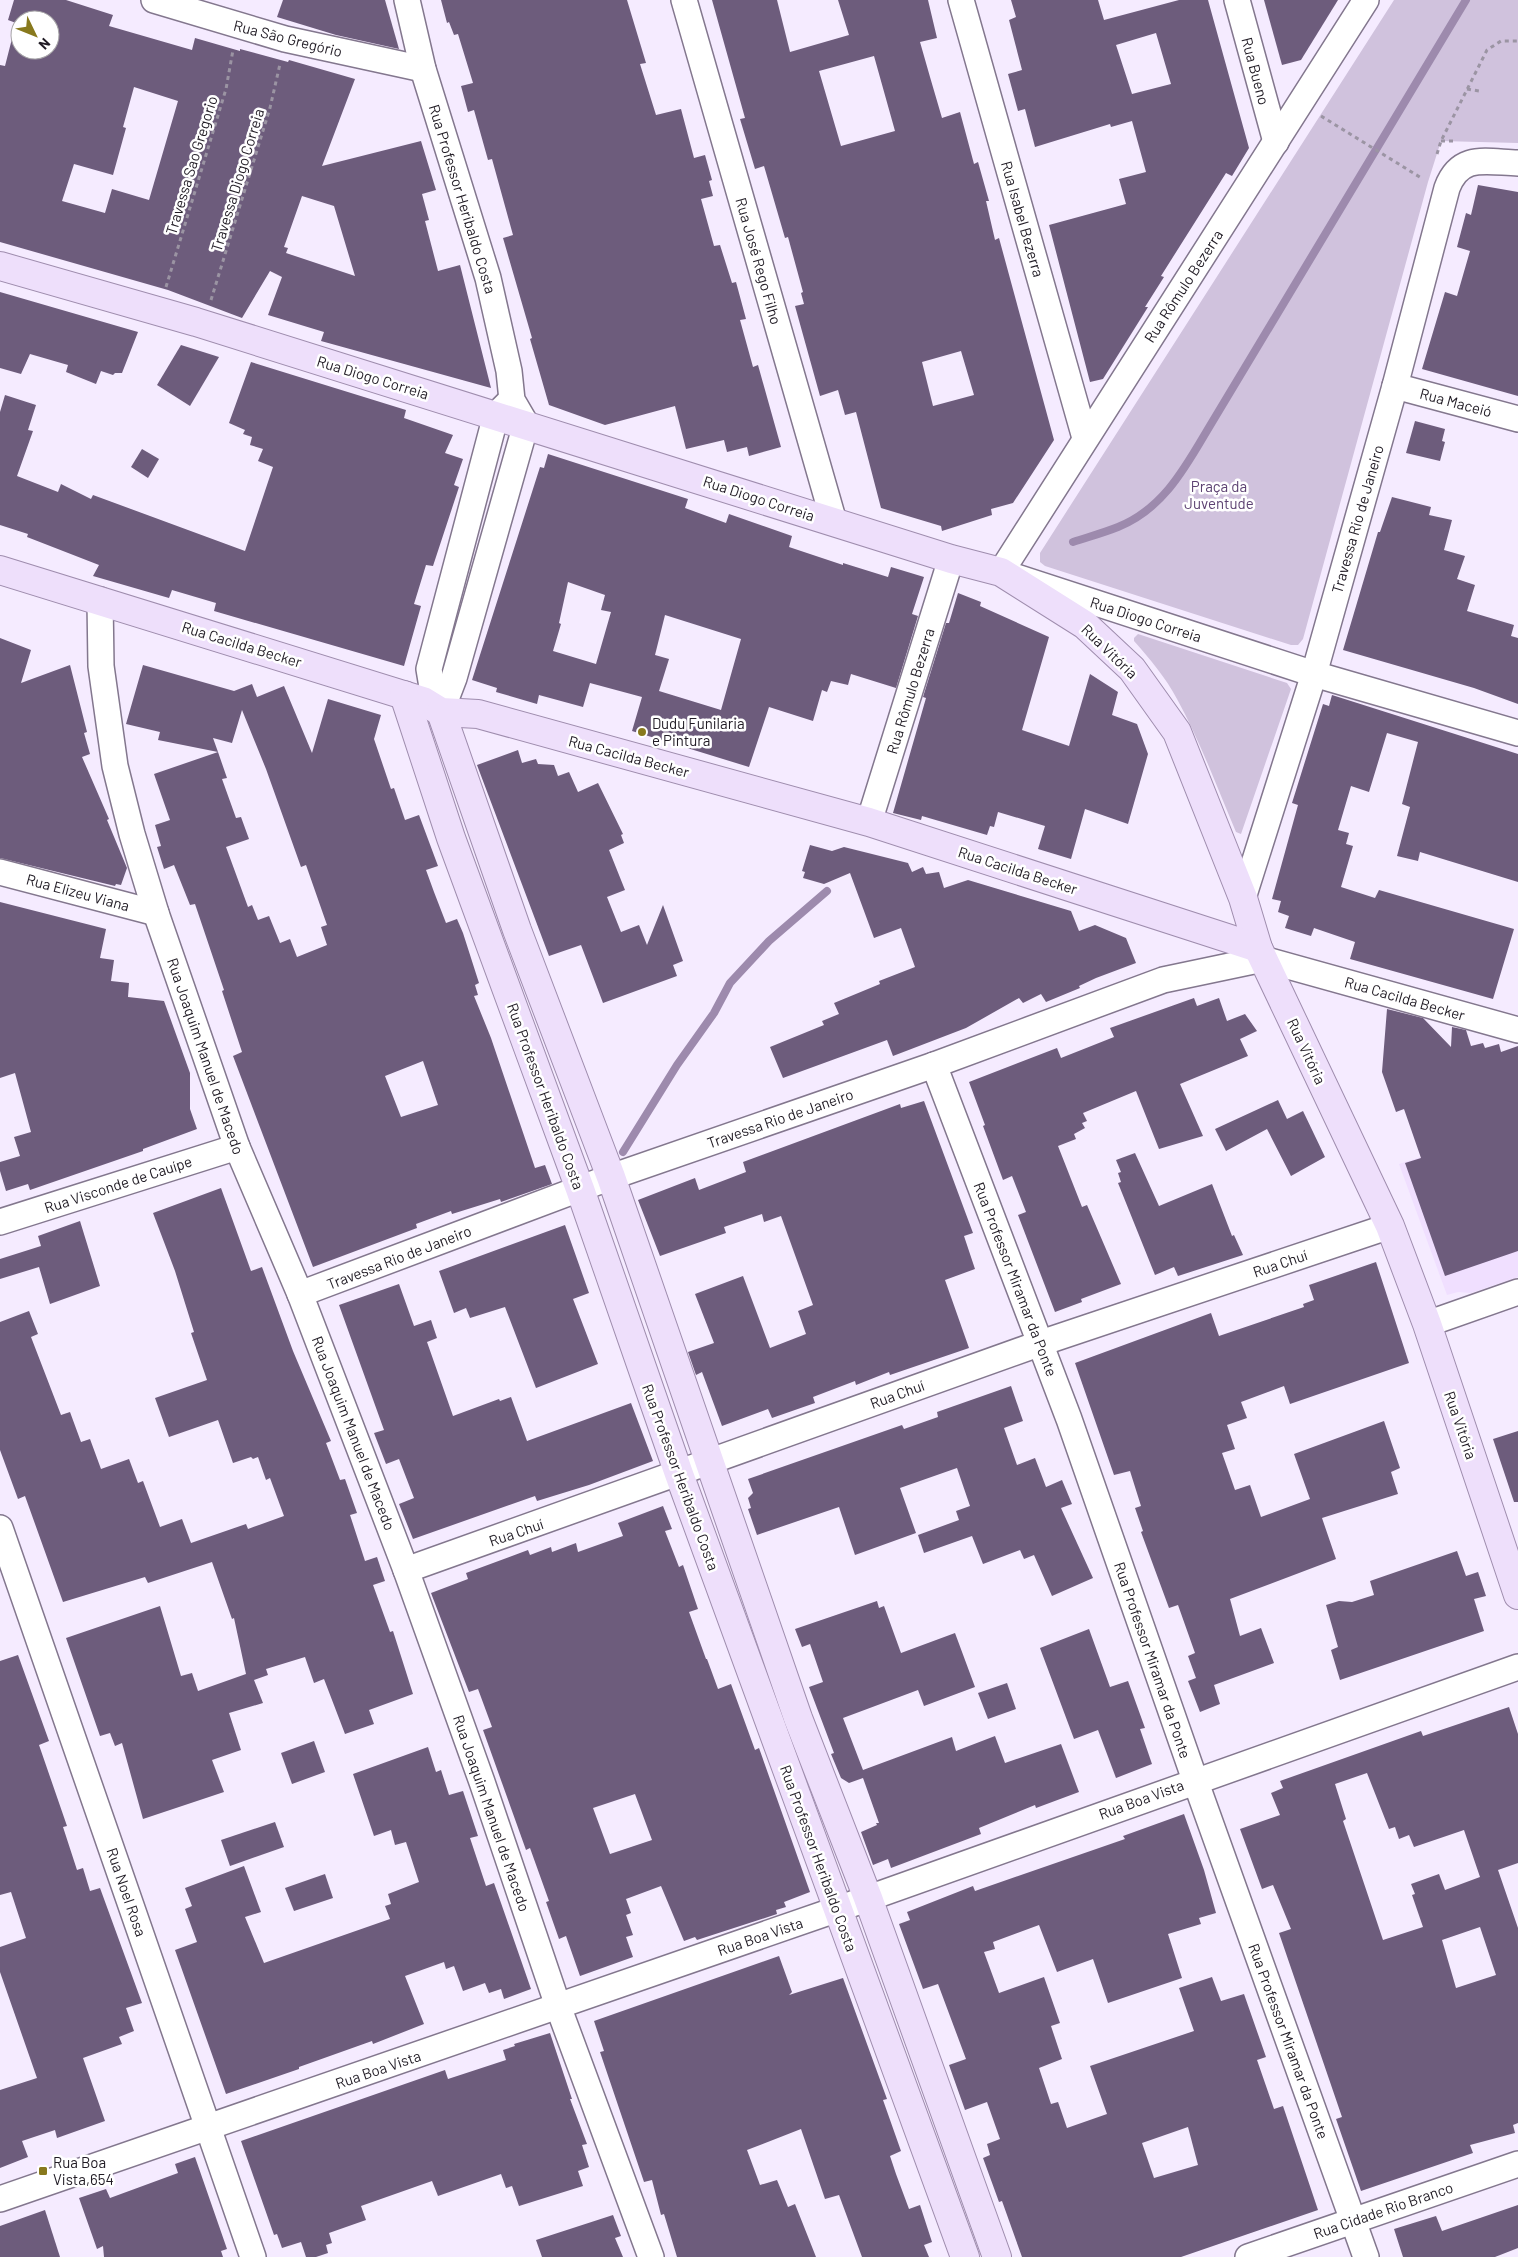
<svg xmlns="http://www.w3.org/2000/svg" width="1518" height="2257" viewBox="0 0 1518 2257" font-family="Barlow,sans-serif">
<rect width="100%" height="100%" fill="#f5ebff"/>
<!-- built -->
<path fill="#f0dfff" d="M1518 1126V1277L1471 1293 1458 1292 1447 1295 1399 1164Z"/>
<!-- green -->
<g fill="#d0c2dd">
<path d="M1394 0H1518V143L1441 141 1428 182 1303 639 1298 645H1291L1045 566 1040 562V553Z"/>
<path d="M1138 634 1287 683 1291 689 1241 834 1236 832C1217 787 1200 741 1177 699 1166 678 1150 659 1134 641V638Z"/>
</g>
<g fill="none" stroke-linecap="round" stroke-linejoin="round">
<!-- stream -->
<g stroke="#9d8aad" stroke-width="8">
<path d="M1073 542C1088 537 1103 533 1118 527 1163 509 1185 468 1208 429L1466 0"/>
<path d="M623 1152 677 1065 714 1013 730 983 769 941 827 891"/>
</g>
</g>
<!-- building -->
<g fill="#6d5c7c" fill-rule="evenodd">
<path d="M14 0H66L113 15 109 26 192 50 195 38 240 51V49L288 62 289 60 355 79 322 166 421 141 436 190 422 194 429 220 425 221 438 271 460 265 491 388 321 341 324 332 268 315 282 277 270 271 242 318 168 290 0 242V65L5 66 16 23 8 20ZM20 20H50V50H20ZM134 87 178 101 149 200 112 189 105 213 62 201 74 164 113 175 126 128 123 127ZM302 196 334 206 355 276 286 253 288 248 284 247Z"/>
<path d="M283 0H385L399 49 336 35 277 17Z"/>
<path d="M441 0H627L646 63 640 64 656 115 681 109 694 158 705 155 712 180 709 181 713 196 701 199 714 246 720 245 732 283 736 282 746 319 740 320 753 367 758 365 781 447 749 456 747 447 727 452 724 440 686 449 675 406 605 425 549 405 530 339 532 338 503 238 513 235 492 159 488 160 474 110 468 112 461 86 473 83 458 34 454 35 449 22 447 23Z"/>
<path d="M712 0H777L790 52 849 35 838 0H928L937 38 920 42 930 77 942 118 960 112 974 164 978 162 989 201H986L995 240 999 238 1054 440 1013 503 991 509 992 515 942 531 941 526 881 508 856 412 845 415 838 390 820 396 795 306 804 304 801 293 803 292 788 237 785 238 764 166 755 169 740 119 745 118ZM874 56 895 131 841 146 819 71ZM961 351 974 395 933 406 922 362Z"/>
<path d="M1011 0H1098L1104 20 1179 0H1208L1249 148 1232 176 1226 173 1161 276 1164 277 1145 307H1148L1103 379 1090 382 1049 225 1126 204 1119 179 1146 172 1132 121 1111 127 1110 124 1035 147 1025 109 1018 111 1008 74 1022 70 1009 20 1016 17ZM1156 33 1171 84 1132 94 1116 45Z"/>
<path d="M1264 0H1338L1301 60 1282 65Z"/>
<path d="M1478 185 1518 192V396L1422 369 1445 292 1457 296 1470 251 1457 247 1466 213 1471 215Z"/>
<path d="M0 292 138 332 122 373H115L113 375 101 371 96 384 66 372 68 365 30 354 21 374 0 368Z"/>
<path d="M181 345 219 357 190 406 157 385Z"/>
<path d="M251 362 406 410 404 418 453 435 445 453 463 459 454 485 459 487 433 566 426 565 414 604 421 606 404 666 214 611 216 603 172 590 169 598 93 576 99 565 27 537 28 534 0 525V412L5 395 36 405 28 430 33 431 17 476 58 492 61 484 91 499 93 495 245 551 273 467 258 461 263 449 250 445 252 437 243 434 245 430 229 423Z"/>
<path d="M1415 421 1445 429 1442 441 1445 442 1440 461 1406 453Z"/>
<path d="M142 449 159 459 148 478 131 467Z"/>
<path d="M548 454 688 499 685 508 726 523 729 514 792 536 789 547 843 565V563L888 577 891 567 924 577 912 614 918 616 896 688 851 674 848 685 831 681 827 692 822 690 813 721 769 707 749 767 632 731 642 697 590 683 583 707 539 695 537 704 496 692 497 688 472 680 540 467 544 468ZM568 582 605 595 601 610 611 612 596 664 553 651 561 624 559 623ZM665 615 741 639 721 710 659 691 669 659 655 655Z"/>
<path d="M1392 497 1431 507 1429 515 1452 520 1444 550 1465 556 1457 579 1475 585 1467 611 1514 625 1511 636 1518 638V704L1474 688 1343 650 1378 532H1380Z"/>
<path d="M958 593 981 602 980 606 1049 637 1022 730 1069 746 1090 674 1118 692 1112 715 1137 724 1148 754 1128 824 1085 809 1071 859 1038 849 1045 826 998 812 994 827 990 826 987 835 922 816 921 820 893 813 926 698 923 697 946 623H949Z"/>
<path d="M0 638 31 650 21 683 70 665 87 732 84 733 90 754 82 757 109 819 107 820 127 868 121 885 116 884 115 886 0 858Z"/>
<path d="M143 665 234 691 252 684 257 697 284 686 312 753 328 699 381 715 374 739 391 789 394 788 405 820 419 815 438 866 426 870 434 892 446 923 457 919 463 933 479 983 475 985 478 995 474 996 491 1038 535 1168 545 1165 552 1184 501 1202 500 1199 452 1214 451 1211 416 1224 417 1228 313 1267 233 1056 242 1052 222 991 224 990 195 904 190 905 174 865 164 869 157 847 161 846 155 825 170 820 154 774 218 752 227 778 222 779 236 818 241 817 249 839 226 847 248 907 252 905 258 920 269 916 280 943 290 939 297 957 327 945 321 927 327 925 306 865 301 867 266 769 242 710 232 743 213 738 218 752 158 740 160 732 126 724ZM423 1061 438 1105 401 1117 385 1076Z"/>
<path d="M1332 695 1518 754V882L1420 852 1418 861 1397 856 1410 807 1402 804 1418 742 1387 733 1369 792 1351 786 1338 830 1349 833 1346 844 1353 846 1341 887 1375 898 1379 890 1514 929 1493 999 1350 959 1355 942 1314 928 1311 936 1285 928 1289 916 1278 912 1281 901 1272 899 1298 805 1292 803 1323 704 1329 706Z"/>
<path d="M518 750 522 763 536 759 538 764 554 765 558 776 569 772 578 792 598 783 623 834 621 835 624 843 609 850 625 890 607 897 621 932 639 925 647 945 663 905 683 961 673 965 677 976 603 1003 581 945 549 956 477 765Z"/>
<path d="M810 845 832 851 844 847 908 863 912 872 923 867 926 874 939 872 944 888 968 880 1071 911 1079 931 1095 925 1126 938 1136 963 1096 978 1079 986 1080 988 1046 1002 1041 994 1023 1003 1019 998 966 1028 893 1056 887 1040 783 1078 770 1047 824 1025 822 1021 839 1014 834 1003 880 984 879 981 915 967 901 928 874 938 850 873 824 884 803 878 805 872 802 871Z"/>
<path d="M0 902 106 929 100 958 114 960 111 981 129 983 128 997 164 1001 190 1073V1109L197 1129 143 1149V1151L30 1190 28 1184 6 1191 0 1171V1162L20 1156 14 1137 31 1132 15 1073 0 1078Z"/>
<path d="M1194 998 1197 1006 1219 998 1227 1021 1245 1014 1257 1031 1240 1039 1248 1056 1180 1084 1203 1136 1159 1149 1136 1091 1083 1113 1087 1121 1082 1123 1085 1128 1074 1134 1076 1139 1058 1146 1082 1207 1087 1205 1121 1284 1081 1299 1082 1302 1055 1312 1018 1215 1026 1212 1012 1176 1003 1180 983 1126 985 1125 969 1082 1057 1048 1061 1058 1114 1037 1110 1028Z"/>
<path d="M1387 1009 1423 1018 1451 1047 1452 1027 1466 1030 1471 1046 1483 1043 1485 1048 1499 1044 1501 1052 1518 1046V1251L1445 1276 1405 1163 1421 1158 1404 1109 1396 1112 1382 1072Z"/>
<path d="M1278 1100 1287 1119 1303 1111 1325 1157 1291 1176 1267 1129 1226 1151 1215 1129Z"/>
<path d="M924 1101 973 1233 964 1236 975 1269 945 1280 969 1348 890 1375 889 1372 856 1385 855 1381 813 1397 815 1403 772 1418 768 1409 722 1426 702 1372 696 1375 688 1352 714 1343 695 1294 743 1276 770 1348 806 1334 798 1311 813 1305 781 1216 764 1222 762 1214 724 1227 726 1233 660 1256 638 1200 695 1178 699 1190 746 1172 743 1162 900 1104 901 1108Z"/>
<path d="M1135 1153 1159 1206 1212 1184 1232 1236 1234 1235 1243 1255 1178 1276 1174 1267 1155 1275 1118 1183 1121 1182 1118 1173 1121 1172 1116 1160Z"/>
<path d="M221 1188 251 1271 262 1267 293 1351 331 1441 326 1443 340 1480 345 1479 357 1513 350 1515 365 1561 377 1557 385 1581 373 1585 390 1632 393 1631 413 1694 369 1710 374 1724 345 1734 324 1679 314 1683 305 1657 266 1669 268 1675 254 1680 263 1703 229 1713 241 1750 212 1760 224 1792 143 1819 122 1743 115 1746 110 1733 100 1736 66 1638 160 1606 181 1676 192 1673 198 1691 246 1674 234 1618 232 1619 212 1562 148 1583 145 1577 63 1602 25 1496 18 1499 0 1450V1322L29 1311 38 1334 31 1337 61 1415 70 1412 81 1442 90 1439 101 1469 129 1459 138 1483 143 1481 160 1527 182 1519 191 1543 246 1524 248 1529 284 1516 270 1478 266 1480 258 1457 253 1459 251 1457 233 1463 218 1420 169 1437 155 1398 207 1380 191 1333 194 1332 175 1271 153 1213Z"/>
<path d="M80 1221 100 1286 50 1304 39 1267 0 1279V1259L41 1246 38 1236Z"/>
<path d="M565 1225 589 1293 573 1299 598 1364 536 1388 505 1307 470 1318 466 1308 454 1313 439 1271Z"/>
<path d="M1376 1262 1409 1363 1290 1404 1284 1386 1241 1402 1247 1418 1227 1425 1235 1449 1222 1453 1235 1490 1250 1485 1261 1517 1310 1499 1294 1454 1384 1421 1400 1468 1391 1472 1398 1494 1322 1518 1336 1559 1230 1599 1240 1636 1261 1628 1274 1663 1214 1685 1220 1704 1200 1712 1188 1681 1196 1678 1188 1656 1195 1653 1178 1605 1169 1608 1141 1532 1143 1531 1135 1508 1141 1506 1130 1471 1114 1475 1075 1363 1211 1313 1219 1336 1304 1307 1303 1304 1314 1300 1309 1285Z"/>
<path d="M399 1284 414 1326 431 1320 437 1338 427 1342 453 1416 499 1399 500 1401 511 1397 527 1441 631 1403 653 1461 589 1485 537 1501 535 1496 413 1539 399 1504 414 1498 399 1459 386 1464 374 1433 384 1430 339 1305Z"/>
<path d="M1011 1386 1023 1421 1004 1428 1017 1465 1035 1458 1046 1487 1062 1480 1072 1504 1061 1508 1093 1578 1052 1596 1034 1555 1024 1559 1020 1550 983 1564 972 1536 924 1553 918 1535 959 1520 956 1511 970 1506 957 1468 900 1488 916 1533 855 1555 839 1507 757 1535 748 1509 751 1508 748 1498 753 1493 748 1479 902 1425 904 1429 938 1417 937 1412Z"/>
<path d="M1518 1431V1502H1514L1493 1439Z"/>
<path d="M663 1506 672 1529 665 1531 679 1567 683 1565 698 1609 689 1612 706 1659H707L718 1689 731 1684 755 1750 759 1748 810 1892 784 1902 786 1907 776 1910 777 1914 697 1940 695 1937 684 1941 661 1886 626 1899 631 1913 626 1915 633 1935 626 1937 633 1957 580 1976 566 1936 559 1939 546 1902 549 1901 530 1848 526 1850 502 1783 483 1730 492 1727 478 1689 469 1692 431 1593 468 1579 466 1573 528 1550 530 1555 551 1547 552 1552 576 1543 578 1552 623 1536 618 1523ZM635 1794 652 1840 610 1854 593 1808Z"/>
<path d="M1457 1551 1466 1576 1478 1572 1486 1596 1474 1599 1484 1631 1340 1680 1331 1650 1338 1647 1326 1605 1339 1601 1352 1602 1374 1595 1370 1581Z"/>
<path d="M877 1601 879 1608 884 1606 901 1653 955 1633 975 1687 924 1706 918 1690 843 1718 863 1770 952 1737 956 1751 995 1736 1005 1763 1061 1744 1079 1792 1036 1808 1035 1805 979 1828 981 1834 891 1868 888 1859 873 1865 861 1832 877 1825 876 1823H879L863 1778 849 1783 841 1778 831 1754 834 1753 809 1687 823 1682 810 1644 802 1647 795 1629Z"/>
<path d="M1089 1629 1110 1687 1128 1681 1145 1728 1140 1729 1152 1764 1116 1778 1098 1730 1074 1739 1040 1648Z"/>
<path d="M18 1655 49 1741 39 1745 67 1826 63 1827 77 1870 83 1868 90 1891 100 1888 142 2003 126 2008 134 2031 119 2037 122 2044 83 2058 105 2121 57 2138 55 2130 22 2141 28 2157 0 2168V2090L37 2078 0 1972V1947L26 1938 11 1892 0 1895V1661Z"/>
<path d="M1007 1683 1016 1709 988 1719 978 1693Z"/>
<path d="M1509 1707 1518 1734V1863L1498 1870 1518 1928V2123L1513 2125 1515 2133 1470 2145 1473 2153 1361 2191 1336 2119 1342 2117 1279 1933 1291 1929 1273 1885 1262 1889 1240 1829 1280 1815 1271 1793 1283 1788 1280 1781 1421 1731 1423 1736ZM1367 1773 1389 1829 1395 1827 1399 1839 1409 1835 1414 1847 1464 1830 1480 1877 1445 1890 1439 1874 1411 1884 1415 1894 1412 1895 1423 1927 1383 1940 1343 1821 1346 1819 1335 1784ZM1480 1927 1496 1975 1456 1988 1442 1940Z"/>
<path d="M314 1741 325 1772 292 1784 281 1753Z"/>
<path d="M428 1747 436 1772 441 1770 449 1795 463 1791 478 1836 470 1838 486 1886 494 1883 531 1989 504 1999 501 1989 489 1993 485 1983 463 1991 454 1966 446 1969 444 1962 405 1976 424 2024 373 2044 372 2041 299 2067V2069L226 2094 175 1950 197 1942 185 1909 192 1906 185 1888 244 1866 261 1912 245 1917 264 1963 390 1919 385 1906 391 1904 388 1894 419 1882 406 1842 395 1845 391 1830 374 1836 353 1774Z"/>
<path d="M1184 1814 1204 1870 1216 1913 1199 1918 1201 1924 1168 1934 1182 1978 1108 2003 1093 1959 1057 1972 1039 1925 993 1942 995 1949 984 1952 999 1993 1044 1977 1060 2023 1051 2026 1062 2059 1039 2068 1051 2104 1058 2102 1067 2128 1107 2114 1090 2066 1194 2031 1179 1988 1212 1977 1221 2001 1244 1994 1266 2057 1257 2060 1274 2109 1283 2106 1318 2210 1181 2257H1022L1002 2201 999 2202 983 2158 990 2155 987 2144 1000 2139 987 2102 965 2110 949 2065 966 2059 938 1984 923 1989 899 1924 910 1920 907 1912 973 1886 975 1891 1125 1839 1123 1836ZM1188 2127 1198 2165 1154 2178 1142 2143Z"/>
<path d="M275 1822 284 1847 230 1866 221 1840Z"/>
<path d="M325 1874 333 1898 294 1911 285 1888Z"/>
<path d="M779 1956 792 1992 789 1995 843 1978 887 2099 883 2100 901 2151 890 2156 896 2174 909 2209 920 2205 932 2242 924 2245 929 2257H862L839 2195 825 2199 801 2129 747 2150 760 2185 777 2180 788 2207 795 2204 816 2257H677L664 2214 661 2215 652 2180 644 2182 600 2052 604 2051 594 2021Z"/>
<path d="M550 2033 572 2099H570L587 2144 582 2145 589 2167 578 2171 583 2186 519 2206 512 2186 506 2188 501 2174 438 2196 432 2181 361 2206 366 2220 329 2233 332 2243 326 2245 328 2253 316 2257H306L301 2242 282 2248 277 2234 274 2235 241 2141 445 2070 448 2079 506 2060 503 2050 515 2046 514 2044Z"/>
<path d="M195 2157 227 2249 221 2251 223 2257H104L103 2246 97 2249 79 2198 106 2189 110 2198 178 2173 175 2164Z"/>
<path d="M1518 2205V2248L1495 2257H1403L1394 2229 1436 2216 1442 2231Z"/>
<path d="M45 2210 60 2257H0V2226Z"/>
<path d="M613 2215 621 2236 615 2238 623 2257H542L536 2240Z"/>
</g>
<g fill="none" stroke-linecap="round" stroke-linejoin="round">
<!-- minor casing -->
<g stroke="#83778e" stroke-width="28">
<g id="minor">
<path d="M154 0 285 39 423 69"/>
<path d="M407 0 423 69 488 278 509 371 512 400 526 424 454 678 441 712"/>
<path d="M684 0 834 522"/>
<path d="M961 0 1085 438"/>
<path d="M1237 0 1276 142"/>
<path d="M1366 0 1001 572 1314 674 1518 733"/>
<path d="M1395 386 1518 419"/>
<path d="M100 600 101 666 115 766 132 834 156 913 237 1147 300 1294 406 1570 482 1782 558 2006 651 2257"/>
<path d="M441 712 433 693 429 669 496 415 510 401"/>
<path d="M869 822 951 559"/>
<path d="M0 872 156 913"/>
<path d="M1243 898 1314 674 1395 386 1447 188C1460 153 1486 162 1518 163"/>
<path d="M934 1065 1069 1419 1195 1780 1366 2257"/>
<path d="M0 1222 237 1147"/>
<path d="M300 1294 611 1177 934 1065 1163 980 1263 959 1518 1030"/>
<path d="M1427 1324 1518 1292"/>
<path d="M0 1528 253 2257"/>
<path d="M406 1570 1041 1343 1390 1226"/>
<path d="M0 2199 838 1909 1518 1667"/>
<path d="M1248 2257 1518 2164"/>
</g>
</g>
<!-- major casing -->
<g stroke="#9f8dae" stroke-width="30">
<g id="major">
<path d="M0 266 196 322 951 559 1001 572 1085 625 1132 669 1177 732 1243 898 1258 948 1390 1226 1427 1324 1518 1595"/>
<path d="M0 570 423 701 441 712 478 714 869 822 1258 948"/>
<path d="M404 695 451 838 580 1189 679 1474 965 2257"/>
<path d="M441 712 517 930 611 1177 798 1718 868 1898 997 2257"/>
</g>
</g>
<!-- path -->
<g stroke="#9b94a3" stroke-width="3" stroke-dasharray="4 4" stroke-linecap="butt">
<path d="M1467 89 1479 91"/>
<path d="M1321 116 1423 179"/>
<path d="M1441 141H1456"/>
<path d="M1437 154 1441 141 1487 50 1501 41H1518"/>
<path d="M166 287 226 89 233 50"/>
<path d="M211 300 270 108 280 64"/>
</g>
<!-- minor -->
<use href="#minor" stroke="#fff" stroke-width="25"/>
<!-- major -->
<use href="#major" stroke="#eedffb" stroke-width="28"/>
</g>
<!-- markers -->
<g fill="#88791d" stroke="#fff" stroke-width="2">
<circle cx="642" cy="732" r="5"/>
<rect x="38" y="2166" width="10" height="10" rx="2.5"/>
</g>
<g text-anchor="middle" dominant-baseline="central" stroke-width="5" stroke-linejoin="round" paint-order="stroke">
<!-- street labels -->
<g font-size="15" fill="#201b24" stroke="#fff">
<text transform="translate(288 38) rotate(14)">Rua São Gregório</text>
<text transform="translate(1256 71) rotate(75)">Rua Bueno</text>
<text transform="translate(191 165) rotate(-73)">Travessa Sao Gregorio</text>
<text transform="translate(237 180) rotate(-73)">Travessa Diogo Correia</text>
<text transform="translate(463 199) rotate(73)">Rua Professor Heribaldo Costa</text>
<text transform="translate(1023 219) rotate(74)">Rua Isabel Bezerra</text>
<text transform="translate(759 261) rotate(74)">Rua José Rego Filho</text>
<text transform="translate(1183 286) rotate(-57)">Rua Rômulo Bezerra</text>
<text transform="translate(373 377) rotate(17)">Rua Diogo Correia</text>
<text transform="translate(1456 402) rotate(15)">Rua Maceió</text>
<text transform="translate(759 498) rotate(18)">Rua Diogo Correia</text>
<text transform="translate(1357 519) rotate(-74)">Travessa Rio de Janeiro</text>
<text transform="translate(1146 619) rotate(18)">Rua Diogo Correia</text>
<text transform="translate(242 644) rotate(17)">Rua Cacilda Becker</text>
<text transform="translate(1110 651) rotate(44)">Rua Vitória</text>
<text transform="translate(910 691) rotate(-73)">Rua Rômulo Bezerra</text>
<text transform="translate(629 756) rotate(15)">Rua Cacilda Becker</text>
<text transform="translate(1018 870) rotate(18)">Rua Cacilda Becker</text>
<text transform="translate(78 892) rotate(15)">Rua Elizeu Viana</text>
<text transform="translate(1405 998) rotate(16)">Rua Cacilda Becker</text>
<text transform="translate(1307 1051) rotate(65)">Rua Vitória</text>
<text transform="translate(206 1056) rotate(71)">Rua Joaquim Manuel de Macedo</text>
<text transform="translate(546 1096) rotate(70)">Rua Professor Heribaldo Costa</text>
<text transform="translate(780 1118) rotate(-19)">Travessa Rio de Janeiro</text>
<text transform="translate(118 1184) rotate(-18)">Rua Visconde de Cauípe</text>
<text transform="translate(399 1257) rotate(-21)">Travessa Rio de Janeiro</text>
<text transform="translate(1280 1263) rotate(-19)">Rua Chuí</text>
<text transform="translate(1016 1279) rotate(69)">Rua Professor Miramar da Ponte</text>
<text transform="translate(897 1394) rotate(-20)">Rua Chuí</text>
<text transform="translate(1461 1425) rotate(71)">Rua Vitória</text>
<text transform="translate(354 1433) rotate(69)">Rua Joaquim Manuel de Macedo</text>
<text transform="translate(681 1477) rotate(70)">Rua Professor Heribaldo Costa</text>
<text transform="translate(516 1532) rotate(-19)">Rua Chuí</text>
<text transform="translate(1153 1660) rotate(71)">Rua Professor Miramar da Ponte</text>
<text transform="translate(1141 1799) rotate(-20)">Rua Boa Vista</text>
<text transform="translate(492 1813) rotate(71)">Rua Joaquim Manuel de Macedo</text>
<text transform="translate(819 1858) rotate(70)">Rua Professor Heribaldo Costa</text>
<text transform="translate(127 1892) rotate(71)">Rua Noel Rosa</text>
<text transform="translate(760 1936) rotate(-19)">Rua Boa Vista</text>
<text transform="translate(1289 2041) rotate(70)">Rua Professor Miramar da Ponte</text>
<text transform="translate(378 2069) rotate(-19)">Rua Boa Vista</text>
<text transform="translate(1383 2210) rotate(-19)">Rua Cidade Rio Branco</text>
</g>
<!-- park labels -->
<g font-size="15" fill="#5d4272" stroke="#fff">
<text x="1219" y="486">Praça da<tspan x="1219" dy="17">Juventude</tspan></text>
</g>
<!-- poi labels -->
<g font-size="15" fill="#201b24" stroke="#fff" text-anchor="start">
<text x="652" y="723">Dudu Funilaria<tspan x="652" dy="17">e Pintura</tspan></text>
<text x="53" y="2162">Rua Boa<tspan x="53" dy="17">Vista,654</tspan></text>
</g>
</g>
<!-- north arrow -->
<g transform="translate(35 35) rotate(133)"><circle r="24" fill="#ffffff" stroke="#a6a4a7"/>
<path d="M0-4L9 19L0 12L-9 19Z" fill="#88791d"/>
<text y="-8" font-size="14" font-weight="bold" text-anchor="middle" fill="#201b24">N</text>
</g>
</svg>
